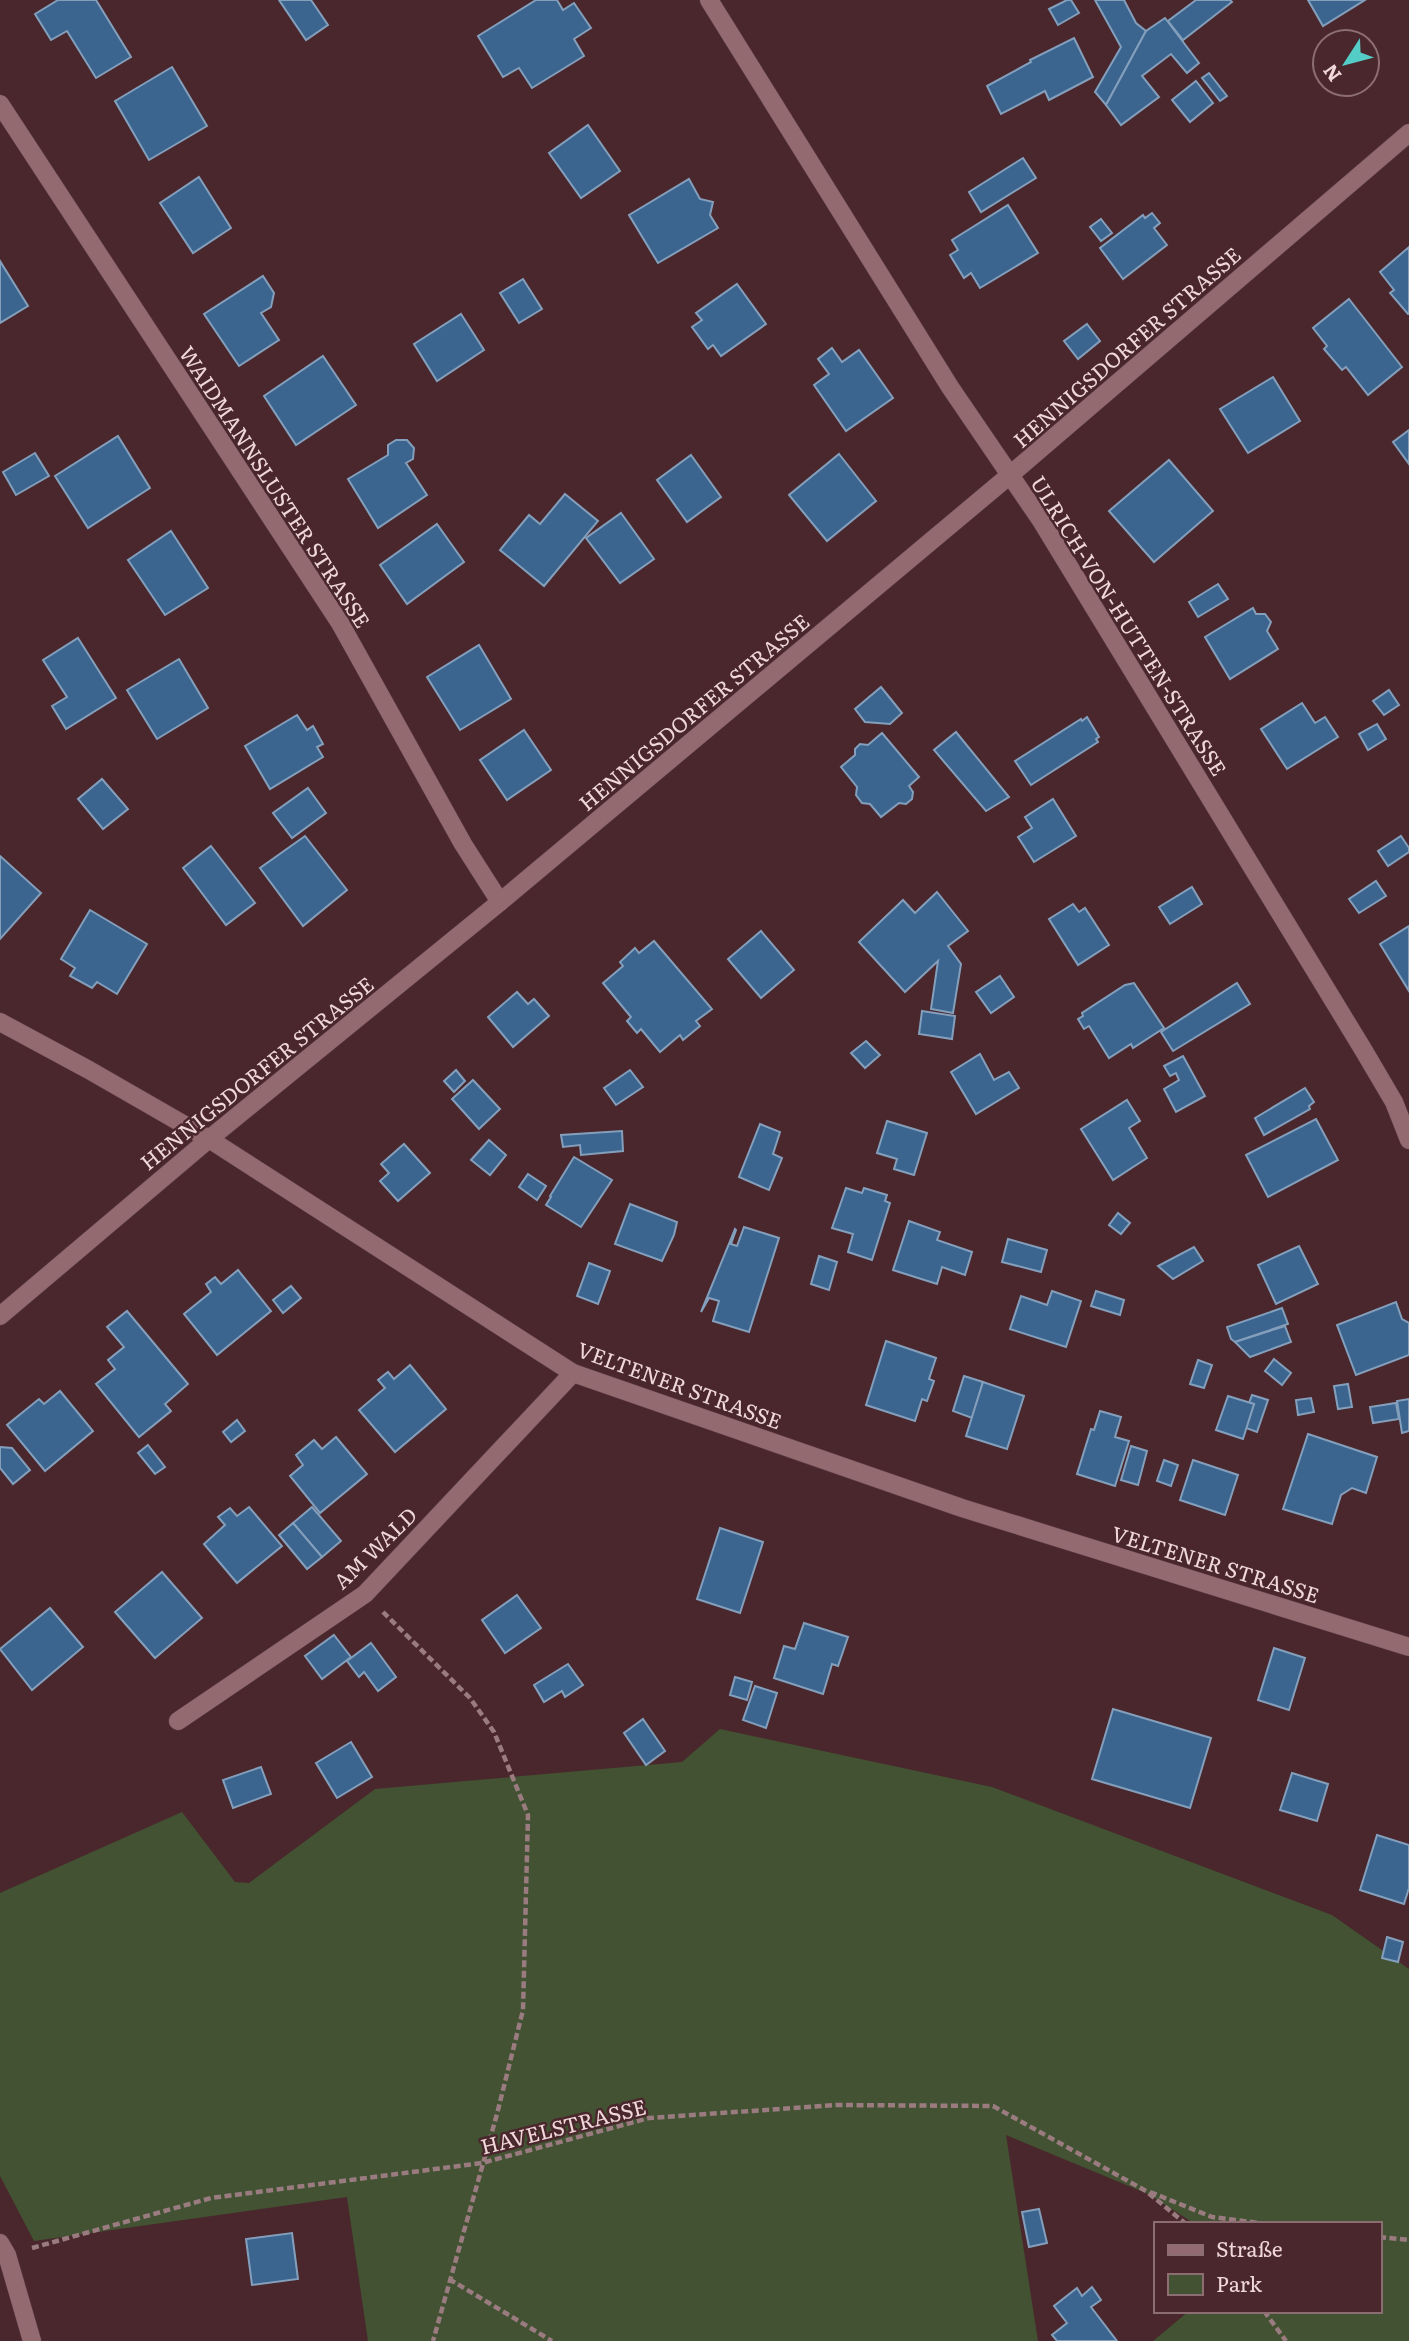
<svg xmlns="http://www.w3.org/2000/svg" width="1409" height="2341" viewBox="0 0 1409 2341" font-family="Literata,serif">
<rect width="100%" height="100%" fill="#4a272c"/>
<!-- green -->
<path fill="#425232" d="M720 1729 992 1787 1332 1915 1409 1969V2341H1153L1189 2311H1379V2224H1195L1148 2194 1006 2135 1038 2341H368L347 2197 34 2241 0 2176V1893L182 1812 235 1882 249 1883 375 1789 682 1762Z"/>
<!-- building -->
<g fill="#3b658f" stroke="#849fbc" stroke-width="2">
<path d="M58 0H96L131 57 96 78 67 31 51 40 35 14Z"/>
<path d="M279 0H311L328 25 306 40Z"/>
<path d="M536 0H557L563 10 574 3 591 28 574 39 584 56 532 88 519 68 503 77 478 36Z"/>
<path d="M1067 0H1071L1079 13 1058 25 1049 9Z"/>
<path d="M1095 0H1124L1136 23 1146 31 1106 105 1095 92 1121 47Z"/>
<path d="M1196 0H1230L1232 2 1183 40 1168 21Z"/>
<path d="M1308 0H1365L1323 26Z"/>
<path d="M1165 18 1199 63 1187 73 1171 54 1142 76 1159 97 1121 125 1106 105 1146 31Z"/>
<path d="M1074 38 1093 77 1049 100 1045 91 1001 114 987 86 1031 62 1030 60Z"/>
<path d="M172 67 207 126 149 160 115 101Z"/>
<path d="M1209 73 1227 96 1220 101 1202 78Z"/>
<path d="M1196 81 1213 103 1190 122 1172 100Z"/>
<path d="M588 125 620 171 581 198 549 153Z"/>
<path d="M1023 158 1036 178 981 212 969 192Z"/>
<path d="M199 177 231 228 193 253 160 203Z"/>
<path d="M689 179 700 199 713 202 710 215 718 228 658 263 629 215Z"/>
<path d="M1008 205 1038 253 980 288 971 273 964 278 950 255 958 250 952 240Z"/>
<path d="M1152 213 1160 223 1154 228 1167 245 1123 279 1100 248 1143 215 1145 218Z"/>
<path d="M1101 219 1112 233 1101 241 1090 227Z"/>
<path d="M1409 247V314H1408L1390 293 1394 290 1380 272Z"/>
<path d="M0 261 28 306 0 323Z"/>
<path d="M263 276 274 293 271 307 261 313 279 340 239 366 204 314Z"/>
<path d="M523 279 542 309 519 323 500 293Z"/>
<path d="M737 284 766 324 721 356 713 345 708 349 692 327 702 320 696 313Z"/>
<path d="M1349 299 1402 367 1368 395 1346 367 1342 370 1324 349 1327 346 1313 328Z"/>
<path d="M461 314 484 350 437 381 414 344Z"/>
<path d="M1087 324 1100 341 1078 359 1064 341Z"/>
<path d="M832 348 842 362 859 350 893 398 846 431 814 385 829 374 818 359Z"/>
<path d="M323 356 356 405 296 445 264 396Z"/>
<path d="M1273 377 1300 421 1248 453 1220 409Z"/>
<path d="M1409 430V464L1393 442Z"/>
<path d="M118 436 150 488 88 528 55 476Z"/>
<path d="M396 440H407L414 448 413 459 406 463 427 495 378 528 348 479 388 455V445Z"/>
<path d="M35 453 49 476 16 495 3 472Z"/>
<path d="M839 454 876 501 827 541 789 495Z"/>
<path d="M691 455 721 497 687 522 657 480Z"/>
<path d="M1169 460 1213 511 1154 562 1109 511Z"/>
<path d="M565 494 598 521 544 586 500 550 529 515 540 524Z"/>
<path d="M621 513 654 559 620 583 586 538Z"/>
<path d="M437 524 464 562 407 604 380 565Z"/>
<path d="M171 531 208 588 165 615 128 560Z"/>
<path d="M1218 584 1228 599 1198 617 1189 602Z"/>
<path d="M1253 608 1256 614H1265L1271 622 1267 631 1278 649 1230 679 1205 637Z"/>
<path d="M78 638 116 698 66 729 52 706 67 697 43 660Z"/>
<path d="M479 645 511 699 460 730 427 677Z"/>
<path d="M179 659 208 708 157 739 127 690Z"/>
<path d="M881 687 902 713 890 724 865 722 855 709Z"/>
<path d="M1389 690 1399 705 1384 715 1373 701Z"/>
<path d="M1302 703 1315 723 1325 717 1338 737 1287 769 1261 729Z"/>
<path d="M297 715 307 730 313 726 323 744 317 747 323 757 270 789 245 746Z"/>
<path d="M1087 717 1099 737 1096 739 1098 742 1031 785 1015 761 1081 719 1082 721Z"/>
<path d="M1377 724 1386 739 1368 750 1359 734Z"/>
<path d="M524 730 551 770 507 800 480 760Z"/>
<path d="M956 732 1009 797 986 811 934 750Z"/>
<path d="M882 733 919 777 909 786 913 792 912 799 906 804 899 803 881 817 870 804 862 803 856 795 857 787 841 767 855 755V749L860 744 868 745Z"/>
<path d="M102 779 128 809 103 829 78 799Z"/>
<path d="M308 788 326 813 292 838 273 813Z"/>
<path d="M1053 799 1076 836 1034 862 1018 837 1032 828 1025 817Z"/>
<path d="M305 836 347 890 303 926 260 868Z"/>
<path d="M1401 836 1409 848V852L1388 866 1378 851Z"/>
<path d="M211 846 255 903 226 925 183 868Z"/>
<path d="M0 856 41 893 0 939Z"/>
<path d="M1376 881 1386 896 1359 913 1349 899Z"/>
<path d="M1192 887 1202 904 1170 924 1159 907Z"/>
<path d="M937 892 968 931 948 946 961 964 953 1013 931 1009 938 961 905 992 859 942 903 900 915 913Z"/>
<path d="M1073 904 1079 912 1085 908 1109 945 1078 965 1049 919Z"/>
<path d="M90 910 147 944 117 994 97 982 92 988 70 976 75 968 61 959Z"/>
<path d="M1409 926V991L1380 944Z"/>
<path d="M761 931 794 970 761 998 728 959Z"/>
<path d="M654 941 712 1009 696 1021 700 1026 683 1040 680 1035 660 1052 641 1029 637 1033 627 1021 631 1017 603 983 623 966 620 962 635 948 639 953Z"/>
<path d="M1000 976 1014 997 991 1013 976 992Z"/>
<path d="M1134 983 1164 1028 1133 1048 1131 1044 1109 1058 1089 1026 1084 1029 1078 1019 1083 1016 1082 1013 1125 985Z"/>
<path d="M1237 983 1250 1004 1173 1051 1161 1032Z"/>
<path d="M517 992 528 1004 534 999 549 1016 513 1047 488 1017Z"/>
<path d="M922 1011 955 1016 952 1039 919 1034Z"/>
<path d="M866 1041 880 1055 865 1068 851 1053Z"/>
<path d="M980 1054 994 1080 1009 1072 1019 1088 976 1114 951 1072Z"/>
<path d="M1183 1056 1205 1096 1176 1112 1164 1089 1179 1080 1176 1073 1170 1076 1164 1066Z"/>
<path d="M456 1070 465 1081 454 1092 444 1081Z"/>
<path d="M630 1070 643 1087 616 1105 604 1088Z"/>
<path d="M473 1080 500 1109 479 1129 452 1099Z"/>
<path d="M1305 1088 1314 1102 1309 1106 1310 1109 1264 1135 1255 1118Z"/>
<path d="M1127 1100 1140 1121 1129 1128 1147 1158 1113 1180 1081 1129Z"/>
<path d="M1316 1119 1338 1160 1268 1197 1246 1155Z"/>
<path d="M887 1121 927 1133 914 1175 894 1169 897 1159 877 1153Z"/>
<path d="M760 1124 780 1132 773 1154 782 1158 769 1190 739 1177Z"/>
<path d="M622 1131 623 1151 581 1155 580 1145 563 1147 561 1135Z"/>
<path d="M489 1140 506 1155 490 1175 471 1160Z"/>
<path d="M404 1144 430 1173 398 1201 380 1181 389 1173 381 1164Z"/>
<path d="M574 1157 612 1180 581 1227 546 1205 551 1197 550 1196Z"/>
<path d="M528 1174 546 1186 537 1200 519 1187Z"/>
<path d="M846 1188 862 1193 864 1188 887 1195 885 1201 890 1203 872 1260 848 1252 853 1234 832 1228Z"/>
<path d="M630 1204 677 1222 674 1235 662 1261 615 1244Z"/>
<path d="M1118 1213 1130 1223 1121 1234 1109 1225Z"/>
<path d="M909 1221 940 1232 937 1240 972 1252 965 1275 942 1267 937 1284 893 1270Z"/>
<path d="M744 1227 779 1238 749 1332 713 1321 719 1301 709 1298 701 1312 735 1229 736 1230 731 1244 737 1246Z"/>
<path d="M1008 1239 1047 1250 1041 1272 1002 1262Z"/>
<path d="M1299 1246 1318 1284 1276 1304 1258 1265Z"/>
<path d="M1194 1247 1203 1261 1173 1279 1158 1266Z"/>
<path d="M819 1256 837 1262 829 1290 811 1284Z"/>
<path d="M589 1263 610 1271 598 1304 577 1296Z"/>
<path d="M238 1270 271 1311 217 1355 184 1314 211 1292 206 1284 215 1277 221 1284Z"/>
<path d="M291 1286 301 1298 283 1313 273 1300Z"/>
<path d="M1052 1291 1081 1301 1066 1347 1010 1329 1021 1296 1047 1305Z"/>
<path d="M1096 1291 1124 1300 1120 1315 1091 1306Z"/>
<path d="M1396 1302 1402 1319 1409 1323V1355L1356 1375 1337 1325Z"/>
<path d="M1282 1308 1288 1324 1235 1342 1231 1339 1227 1327Z"/>
<path d="M127 1311 188 1384 165 1404 171 1411 139 1437 96 1384 115 1369 108 1360 124 1347 107 1327Z"/>
<path d="M1285 1326 1291 1342 1250 1357 1235 1342Z"/>
<path d="M886 1341 936 1358 929 1379 934 1381 927 1401 922 1399 915 1421 866 1405Z"/>
<path d="M1274 1359 1291 1373 1282 1385 1265 1371Z"/>
<path d="M1198 1360 1212 1365 1204 1388 1190 1384Z"/>
<path d="M410 1365 446 1409 395 1452 359 1410 385 1388 378 1380 388 1372 394 1379Z"/>
<path d="M964 1376 983 1382 972 1418 953 1411Z"/>
<path d="M983 1382 1024 1396 1007 1449 966 1436Z"/>
<path d="M1348 1384 1352 1407 1338 1409 1334 1386Z"/>
<path d="M60 1391 93 1431 45 1471 7 1425 39 1399 44 1404Z"/>
<path d="M1252 1395 1268 1400 1257 1432 1246 1428 1254 1404 1249 1403Z"/>
<path d="M1228 1396 1254 1404 1243 1439 1216 1430Z"/>
<path d="M1311 1398 1314 1412 1298 1415 1296 1400Z"/>
<path d="M1409 1399V1431L1402 1433 1397 1401Z"/>
<path d="M1396 1403 1399 1419 1373 1423 1370 1407Z"/>
<path d="M1100 1411 1121 1417 1115 1437 1129 1441 1115 1486 1077 1474 1091 1429 1094 1430Z"/>
<path d="M237 1420 245 1431 231 1442 223 1432Z"/>
<path d="M1308 1434 1377 1457 1366 1493 1352 1488 1341 1495 1332 1524 1283 1509Z"/>
<path d="M336 1437 367 1474 320 1513 290 1476 303 1465 296 1455 314 1440 322 1449Z"/>
<path d="M148 1445 165 1467 155 1474 138 1453Z"/>
<path d="M1131 1446 1147 1451 1138 1485 1121 1480Z"/>
<path d="M0 1447 12 1448 30 1470 13 1484 0 1468Z"/>
<path d="M1164 1460 1178 1465 1171 1486 1157 1481Z"/>
<path d="M1193 1460 1238 1475 1225 1515 1180 1500Z"/>
<path d="M249 1507 282 1546 237 1583 204 1544 225 1525 218 1517 230 1508 237 1516Z"/>
<path d="M312 1507 341 1541 322 1557 293 1523Z"/>
<path d="M293 1523 322 1557 307 1569 279 1535Z"/>
<path d="M720 1528 763 1542 740 1613 697 1599Z"/>
<path d="M162 1572 202 1618 155 1658 115 1612Z"/>
<path d="M517 1595 541 1628 505 1653 482 1620Z"/>
<path d="M50 1608 83 1647 32 1690 0 1649Z"/>
<path d="M804 1623 848 1637 838 1666 832 1664 823 1694 774 1678 784 1646 795 1649Z"/>
<path d="M334 1635 351 1657 322 1679 305 1656Z"/>
<path d="M371 1643 396 1677 378 1691 364 1672 359 1677 347 1661Z"/>
<path d="M1274 1648 1305 1658 1289 1710 1258 1700Z"/>
<path d="M568 1664 583 1685 565 1697 562 1691 544 1702 534 1685Z"/>
<path d="M735 1677 752 1682 747 1700 730 1695Z"/>
<path d="M755 1686 777 1693 766 1728 743 1720Z"/>
<path d="M1113 1709 1211 1738 1190 1808 1092 1779Z"/>
<path d="M643 1719 665 1751 646 1765 624 1733Z"/>
<path d="M351 1742 372 1777 337 1798 316 1763Z"/>
<path d="M261 1767 271 1794 233 1808 223 1780Z"/>
<path d="M1292 1773 1328 1784 1317 1821 1280 1810Z"/>
<path d="M1377 1835 1409 1845V1888L1404 1904 1360 1890Z"/>
<path d="M1387 1937 1403 1942 1398 1962 1382 1958Z"/>
<path d="M1039 2209 1047 2243 1029 2247 1022 2212Z"/>
<path d="M292 2233 298 2279 252 2285 246 2239Z"/>
<path d="M1092 2287 1101 2300 1091 2307 1117 2341H1057L1052 2335 1067 2323 1054 2306 1077 2288 1082 2296Z"/>
</g>
<g fill="none" stroke-linecap="round" stroke-linejoin="round">
<!-- street casing -->
<g stroke="#604348" stroke-width="19">
<g id="street">
<path d="M709 0 950 387 1042 522 1364 1051 1394 1102 1409 1140"/>
<path d="M0 104 340 623 463 844 500 902"/>
<path d="M0 1022 89 1070 209 1139 573 1373 962 1508 1409 1647"/>
<path d="M0 1316 209 1139 500 902 1010 475 1409 133"/>
<path d="M178 1721 365 1594 573 1373"/>
<path d="M0 2243 7 2255 32 2341"/>
</g>
</g>
<!-- path -->
<g stroke="#9a7c80" stroke-width="4.5" stroke-dasharray="7 3.5" stroke-linecap="butt">
<path d="M383 1612 470 1698 494 1732 528 1815 523 2010 497 2114 433 2341"/>
<path d="M1150 2192 1212 2217 1267 2224"/>
<path d="M1379 2237 1409 2240"/>
<path d="M32 2248 211 2198 482 2163 649 2118 837 2105 993 2106 1146 2191 1186 2224"/>
<path d="M449 2279 552 2341"/>
<path d="M1264 2311 1286 2341"/>
</g>
<!-- street -->
<use href="#street" stroke="#936a6f" stroke-width="18"/>
</g>
<g text-anchor="middle" dominant-baseline="central" stroke-width="5" stroke-linejoin="round" paint-order="stroke">
<!-- street labels -->
<g font-size="21" fill="#f0d8da" stroke="#4a272c">
<text transform="translate(1126 346) rotate(-41)">HENNIGSDORFER STRASSE</text>
<text transform="translate(276 486) rotate(57)">WAIDMANNSLUSTER STRASSE</text>
<text transform="translate(1130 625) rotate(58)">ULRICH-VON-HUTTEN-STRASSE</text>
<text transform="translate(693 711) rotate(-40)">HENNIGSDORFER STRASSE</text>
<text transform="translate(256 1072) rotate(-39)">HENNIGSDORFER STRASSE</text>
<text transform="translate(680 1384) rotate(20)">VELTENER STRASSE</text>
<text transform="translate(374 1547) rotate(-44)">AM WALD</text>
<text transform="translate(1216 1563) rotate(17)">VELTENER STRASSE</text>
<text transform="translate(563 2125) rotate(-14)">HAVELSTRASSE</text>
</g>
</g>
<!-- legend -->
<rect x="1154" y="2222" width="228" height="91" fill="#4a272c" stroke="#8c6e72" stroke-width="2"/>
<rect x="1168" y="2245" width="35" height="10" fill="#936a6f" stroke="#8c6e72" stroke-width="2"/>
<text x="1216" y="2257" font-size="21" fill="#f0d8da">Straße</text>
<rect x="1168" y="2274" width="35" height="21" fill="#425232" stroke="#8c6e72" stroke-width="2"/>
<text x="1216" y="2292" font-size="21" fill="#f0d8da">Park</text>
<!-- north arrow -->
<g transform="translate(1346 63) rotate(234)"><circle r="33" fill="#4a272c" stroke="#8c6e72" stroke-width="2"/>
<path d="M0-5L12 26L0 18L-12 26Z" fill="#54cdc7"/>
<text y="-10" font-size="19" font-weight="bold" text-anchor="middle" fill="#f0d8da">N</text>
</g>
</svg>
